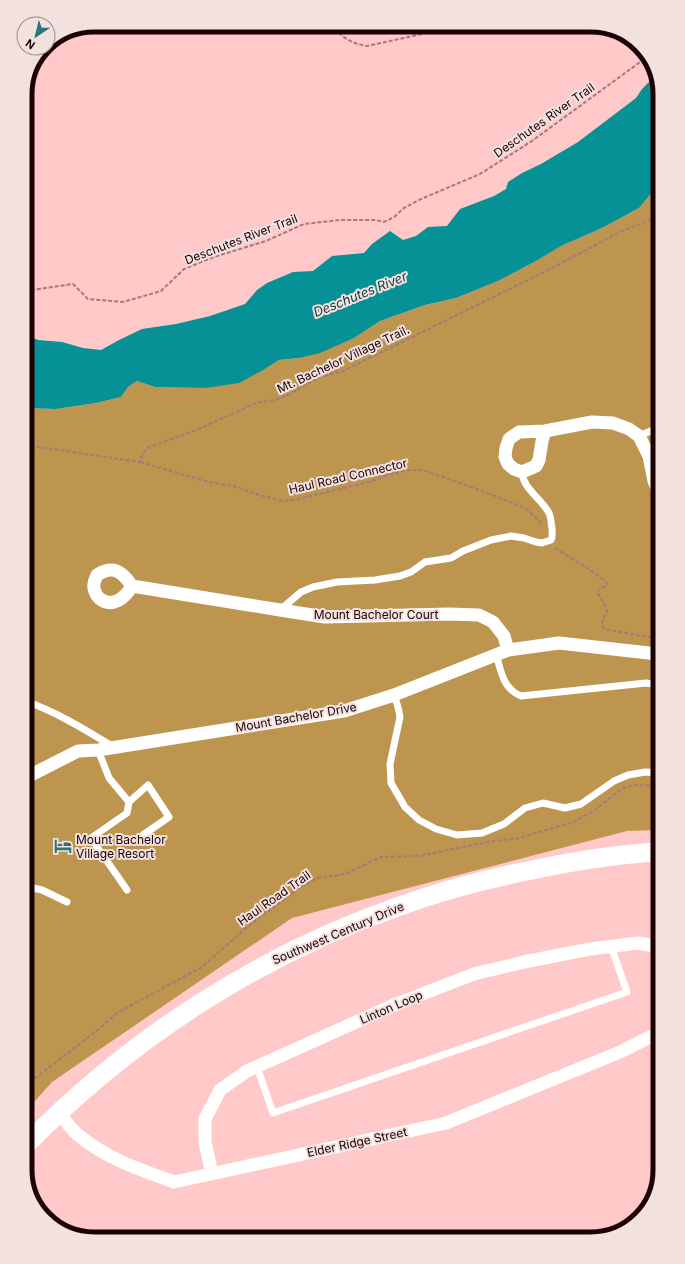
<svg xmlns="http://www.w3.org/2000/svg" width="685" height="1264" viewBox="0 0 685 1264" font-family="Inter,sans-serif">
<rect width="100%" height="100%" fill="#fec9c8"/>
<!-- forest -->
<path fill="#bd954f" d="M660 183V830L627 831 292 918 52 1082 25 1112V408L56 409 96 403 121 397 128 387 137 381 155 387 206 388 265 369 279 360 299 358 354 338 380 321 425 305 456 298 498 281 536 261 561 246 602 228 639 208Z"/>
<!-- water -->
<path fill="#069197" d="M656 75 660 94V183L639 208 602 228 561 246 536 261 498 281 456 298 425 305 380 321 354 338 320 353 299 358 279 360 265 369 239 383 206 388 155 387 137 381 128 387 121 397 96 403 56 409 25 408V334L38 340 62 342 83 348 101 350 119 340 142 329 176 324 210 316 245 304 257 290 267 283 293 272 313 271 332 256 364 253 372 244 390 231 403 240 416 236 428 227 447 226 460 209 494 196 506 189 508 182 522 173 541 164 578 142 636 98 642 89Z"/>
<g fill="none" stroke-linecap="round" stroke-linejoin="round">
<!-- path -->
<g stroke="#a47a7a" stroke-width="2" stroke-dasharray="4 2" stroke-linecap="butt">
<path d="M335 28C343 39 354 44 367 46L459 26"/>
<path d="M63 34 72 30"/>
<path d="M25 291 73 284 88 299 123 302 161 291 184 269 214 257 266 241 304 224 340 220H375L384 222 394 217 404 208 421 199 480 174 532 141 647 57"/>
<path d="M25 445 140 462 143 453 149 447 199 429 256 403 275 400 290 394 319 377 343 371 548 270 622 231 660 216"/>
<path d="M140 462 209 482 234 486 259 495 282 501 298 499 369 482 388 475 409 470H423L485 492 527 509 540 522 542 526"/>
<path d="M555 548 595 573 606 582 607 584C604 588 599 588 597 592L606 607 607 612 602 622 604 629 660 639"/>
<path d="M25 1086 100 1028 117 1013 202 967 246 928 299 888 317 878 345 874 381 857 420 856 487 842 519 838 574 822 596 809 623 788 635 785 660 786"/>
</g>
<!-- lane -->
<g stroke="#fff" stroke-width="7">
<path d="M639 436 660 427"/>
<path d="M280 610 301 592 313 587 337 582 375 580 400 576 411 572 425 562 451 558 463 551 491 540 511 536 524 538 536 542 542 543 551 540C553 537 552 533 552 528 551 523 551 517 549 513 541 498 523 489 522 472"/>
<path d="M496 654C501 671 503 689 521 696L646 683 660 685"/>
<path d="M394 695 398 707 400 717 390 764 391 783 405 807 419 820 436 829 457 835 482 833 504 824 525 808 543 803 565 808 581 804 614 781 628 775 645 772 660 773"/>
<path d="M25 701C57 712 84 729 112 746"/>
<path d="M98 750 109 778 129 802 148 785 169 817 143 835"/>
<path d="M25 886 42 890 67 902"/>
<path d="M127 890 91 838 127 813 129 802"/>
<path d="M257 1067 273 1113 627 992 611 946"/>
</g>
<!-- street -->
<g stroke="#fff" stroke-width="13">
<path d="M545 431 542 441 539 460 536 466 522 472 514 469 508 464 505 457 506 448 509 439 519 432 545 431 592 422 613 423 629 429 639 436 649 456 654 481 660 495"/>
<path d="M660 557 658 548 660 532"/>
<path d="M132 586C125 598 112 609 99 598 96 595 93 589 94 584 94 581 96 578 97 575 113 565 122 571 132 586L280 610 325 617 450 614 479 615 493 622 504 636 508 650"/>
<path d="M25 778 78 751 98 750 344 711 394 695 508 650 559 643 649 653 660 655"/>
<path d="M59 1113C65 1120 70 1128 77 1134 105 1158 140 1170 174 1182L446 1123 620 1052 660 1032"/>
<path d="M212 1173 205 1142V1119L220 1090 247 1071 394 1005 474 974 524 962 590 949 638 943 660 947"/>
</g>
<!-- secondary -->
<path stroke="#fff" stroke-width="19" d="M25 1146C128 1040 257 956 397 907 441 891 486 879 532 870 574 861 617 854 660 852"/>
</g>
<!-- icons -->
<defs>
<g id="hotel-bare" transform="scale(1.38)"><path d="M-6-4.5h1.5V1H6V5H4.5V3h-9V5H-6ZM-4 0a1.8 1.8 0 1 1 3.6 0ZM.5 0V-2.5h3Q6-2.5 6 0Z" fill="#2b7578" stroke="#f3e1e0" stroke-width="2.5" paint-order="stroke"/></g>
</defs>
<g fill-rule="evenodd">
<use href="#hotel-bare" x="63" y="846"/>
</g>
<g text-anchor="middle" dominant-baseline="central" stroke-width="4" stroke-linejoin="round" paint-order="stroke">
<!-- street labels -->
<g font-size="12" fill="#1c0204" stroke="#f3e1e0">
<text transform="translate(544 120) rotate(-35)">Deschutes River Trail</text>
<text transform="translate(241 239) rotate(-21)">Deschutes River Trail</text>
<text transform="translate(343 359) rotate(-25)">Mt. Bachelor Village Trail.</text>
<text transform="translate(348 476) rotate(-13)">Haul Road Connector</text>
<text x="376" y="614">Mount Bachelor Court</text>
<text transform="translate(296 717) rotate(-10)">Mount Bachelor Drive</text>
<text transform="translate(274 898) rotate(-35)">Haul Road Trail</text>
<text transform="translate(338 933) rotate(-23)">Southwest Century Drive</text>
<text transform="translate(391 1007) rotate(-23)">Linton Loop</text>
<text transform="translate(357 1142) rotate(-12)">Elder Ridge Street</text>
</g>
<!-- poi labels -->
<g font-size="12" fill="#1c0204" stroke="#f3e1e0" text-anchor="start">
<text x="76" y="839">Mount Bachelor<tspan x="76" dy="14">Village Resort</tspan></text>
</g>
<!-- water labels -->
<g font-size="13" font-style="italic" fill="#033a3d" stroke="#f3e1e0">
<text transform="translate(360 294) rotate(-22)">Deschutes River</text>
</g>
</g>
<!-- crop -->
<path d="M0 0H685V1264H0ZM94 32H591A62 62 0 0 1 653 94V1170A62 62 0 0 1 591 1232H94A62 62 0 0 1 32 1170V94A62 62 0 0 1 94 32Z" fill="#f3e1e0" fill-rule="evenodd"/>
<path fill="none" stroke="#1c0204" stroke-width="5" d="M94 32H591A62 62 0 0 1 653 94V1170A62 62 0 0 1 591 1232H94A62 62 0 0 1 32 1170V94A62 62 0 0 1 94 32Z"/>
<!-- north arrow -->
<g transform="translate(36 36) rotate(215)"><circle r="19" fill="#f3e1e0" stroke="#9d8888"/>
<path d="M0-3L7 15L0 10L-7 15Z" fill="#2b7578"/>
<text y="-6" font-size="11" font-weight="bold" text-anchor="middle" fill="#1c0204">N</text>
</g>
</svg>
